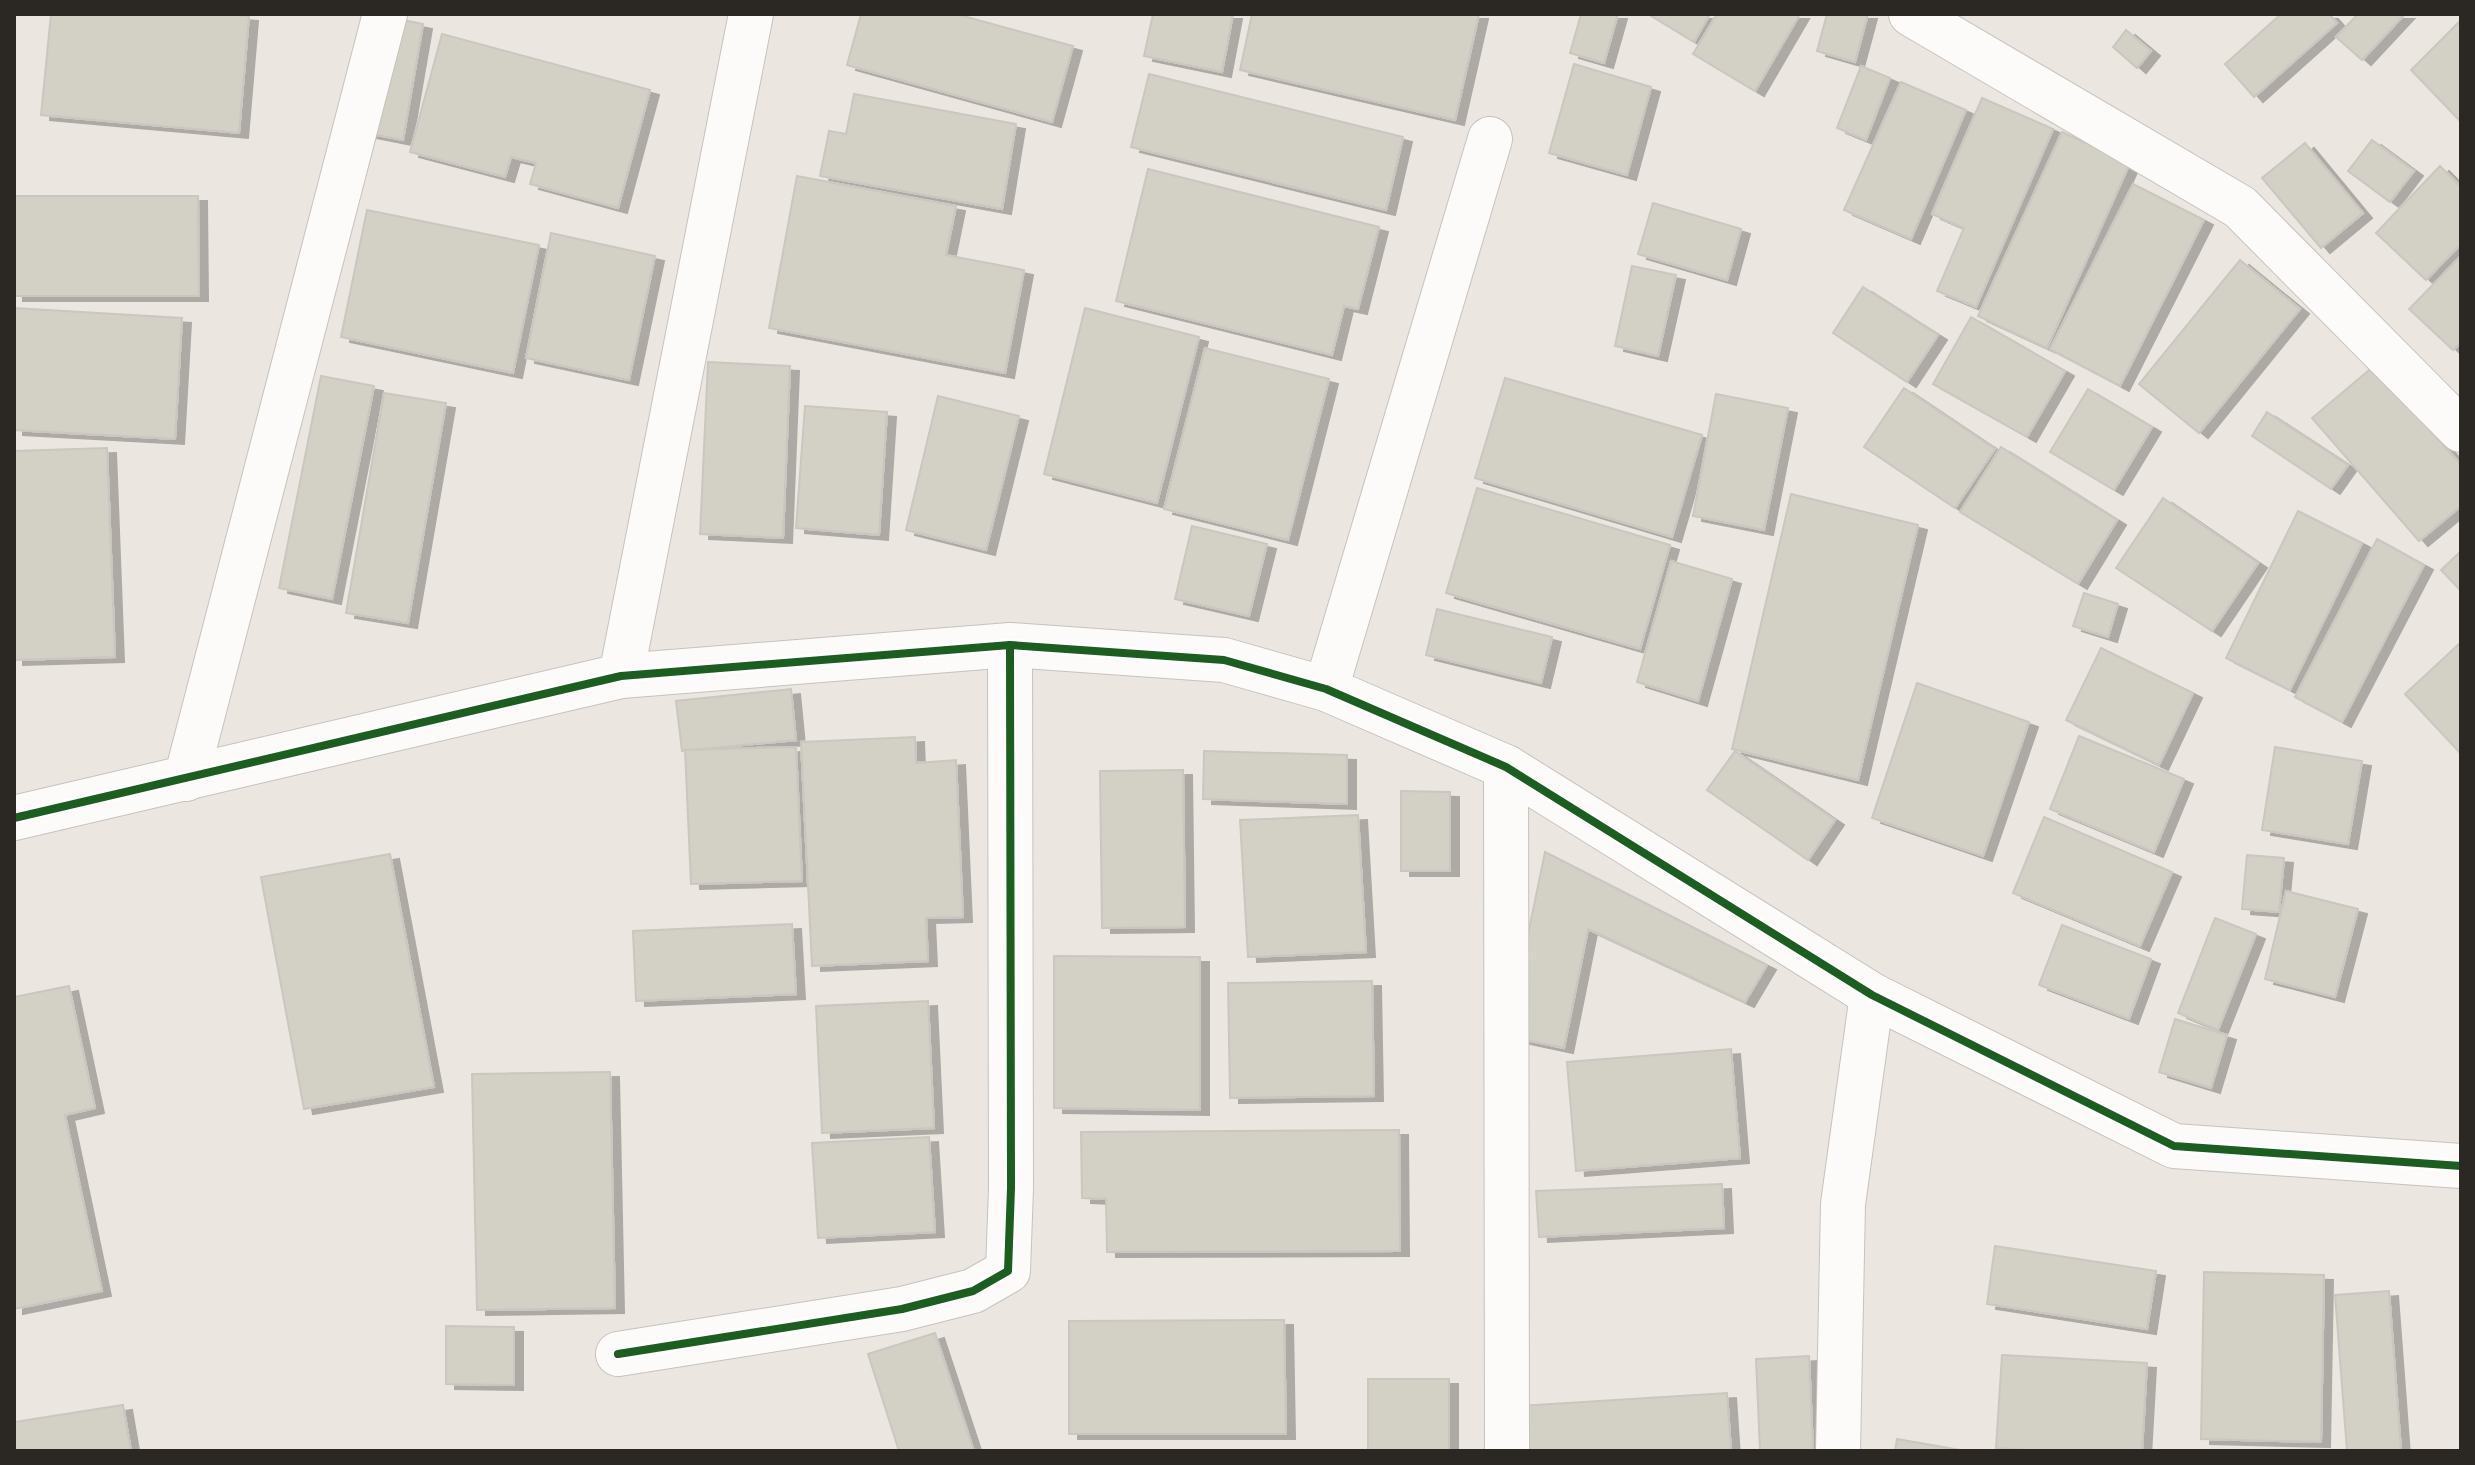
<svg xmlns="http://www.w3.org/2000/svg" width="2475" height="1465" viewBox="0 0 2475 1465" font-family="Mulish,sans-serif">
<defs>
<filter id="shadow"><feDropShadow dx="9" dy="5" stdDeviation="0" flood-color="#0004"/></filter>
</defs>
<rect width="100%" height="100%" fill="#ece6e0"/>
<!-- building -->
<g fill="#d3d0c5" stroke="#cac7c1" stroke-width="2" filter="url(#shadow)">
<path d="M51 14H221L249 16 239 133 41 115Z"/>
<path d="M861 14H956L1073 46 1052 122 847 65Z"/>
<path d="M1153 14H1233L1222 72 1144 56Z"/>
<path d="M1252 14H1479L1455 120 1240 70Z"/>
<path d="M1581 14H1618L1604 63 1570 53Z"/>
<path d="M1648 14H1710L1694 42Z"/>
<path d="M1717 14H1800L1755 91 1693 54Z"/>
<path d="M1827 14H1868L1855 62 1817 51Z"/>
<path d="M2281 14H2329L2337 23 2254 97 2225 64Z"/>
<path d="M2358 14H2405L2362 60 2336 37Z"/>
<path d="M388 17 423 24 403 140 367 133Z"/>
<path d="M2461 20V122L2411 70Z"/>
<path d="M2126 30 2151 51 2137 68 2113 47Z"/>
<path d="M442 34 650 90 618 208 530 184 536 163 511 157 505 177 410 152Z"/>
<path d="M1574 64 1651 87 1627 175 1549 153Z"/>
<path d="M1861 66 1890 78 1866 140 1837 128Z"/>
<path d="M1149 74 1403 137 1386 210 1131 147Z"/>
<path d="M1901 82 1966 110 1911 239 1844 210Z"/>
<path d="M854 94 1016 124 1002 209 820 176 829 131 846 134Z"/>
<path d="M1982 98 2053 129 1976 307 1937 291 1964 228 1932 214Z"/>
<path d="M2062 132 2130 163 2047 348 1978 316Z"/>
<path d="M2372 140 2414 171 2390 202 2348 171Z"/>
<path d="M2305 143 2363 213 2321 248 2262 178Z"/>
<path d="M2440 166 2461 187V244L2426 280 2376 233Z"/>
<path d="M1148 169 1379 227 1358 309 1344 306 1332 355 1116 301Z"/>
<path d="M797 176 956 206 946 255 1024 270 1005 373 769 328Z"/>
<path d="M2133 184 2204 220 2120 386 2050 349Z"/>
<path d="M14 196H198L199 296H14Z"/>
<path d="M1653 203 1741 229 1727 280 1638 254Z"/>
<path d="M367 210 539 245 513 373 341 337Z"/>
<path d="M551 233 655 256 629 380 526 358Z"/>
<path d="M2461 256V342L2453 350 2409 309Z"/>
<path d="M2240 260 2300 309 2199 433 2139 384Z"/>
<path d="M1632 266 1676 275 1658 356 1615 346Z"/>
<path d="M1863 287 1938 335 1907 382 1833 333Z"/>
<path d="M14 308 182 318 175 439 14 430Z"/>
<path d="M1085 308 1199 337 1157 503 1044 474Z"/>
<path d="M1971 317 2065 371 2027 437 1933 384Z"/>
<path d="M1205 348 1329 379 1288 540 1164 509Z"/>
<path d="M708 362 790 366 783 538 700 534Z"/>
<path d="M2374 366 2461 465V506L2419 541 2312 418Z"/>
<path d="M321 376 374 386 332 599 279 588Z"/>
<path d="M1505 378 1702 435 1672 537 1475 478Z"/>
<path d="M1904 388 1995 449 1955 508 1864 447Z"/>
<path d="M2088 389 2152 427 2114 490 2050 452Z"/>
<path d="M384 393 446 403 408 623 346 613Z"/>
<path d="M1716 394 1788 408 1764 530 1693 516Z"/>
<path d="M938 396 1019 416 986 550 906 530Z"/>
<path d="M805 406 887 412 879 535 796 528Z"/>
<path d="M2267 412 2348 465 2331 489 2252 436Z"/>
<path d="M2001 447 2117 520 2078 584 1960 512Z"/>
<path d="M107 448 115 657 14 660V451Z"/>
<path d="M1477 488 1670 545 1640 649 1446 593Z"/>
<path d="M1791 494 1918 525 1858 780 1732 749Z"/>
<path d="M2163 498 2258 563 2212 631 2116 568Z"/>
<path d="M2298 511 2362 543 2290 690 2226 658Z"/>
<path d="M1192 526 1267 544 1249 616 1175 599Z"/>
<path d="M2377 539 2424 565 2342 722 2295 697Z"/>
<path d="M2461 551V591L2441 570Z"/>
<path d="M1671 561 1732 579 1698 701 1637 682Z"/>
<path d="M2084 593 2118 604 2108 637 2073 626Z"/>
<path d="M1437 609 1552 637 1541 683 1426 655Z"/>
<path d="M2461 642V754L2405 694Z"/>
<path d="M2101 648 2193 693 2159 765 2066 720Z"/>
<path d="M1917 683 2029 722 1983 856 1872 818Z"/>
<path d="M791 689 796 740 682 751 676 701Z"/>
<path d="M2079 736 2184 779 2154 852 2050 809Z"/>
<path d="M915 737 916 763 956 760 963 917 926 918 928 961 812 966 801 742Z"/>
<path d="M796 747 802 881 691 884 685 750Z"/>
<path d="M2275 747 2362 761 2348 844 2262 830Z"/>
<path d="M1204 751 1347 755V804L1203 799Z"/>
<path d="M1735 751 1835 820 1808 860 1707 790Z"/>
<path d="M1183 770 1185 927 1102 928 1100 771Z"/>
<path d="M1401 791 1450 792V871H1401Z"/>
<path d="M1358 815 1366 952 1248 957 1240 820Z"/>
<path d="M2044 817 2172 872 2140 946 2013 893Z"/>
<path d="M1545 852 1767 965 1745 1002 1588 929 1564 1048 1507 1036Z"/>
<path d="M390 854 434 1087 304 1109 261 877Z"/>
<path d="M2247 855 2284 858 2279 912 2242 909Z"/>
<path d="M2286 891 2358 909 2335 997 2265 979Z"/>
<path d="M2215 918 2256 934 2218 1030 2178 1013Z"/>
<path d="M792 924 796 994 636 1001 633 931Z"/>
<path d="M2062 925 2151 959 2129 1019 2039 985Z"/>
<path d="M1054 956 1200 957V1110L1054 1108Z"/>
<path d="M1372 981 1374 1096 1230 1098 1228 983Z"/>
<path d="M69 986 95 1108 65 1115 102 1291 14 1309V997Z"/>
<path d="M928 1001 934 1128 822 1133 816 1006Z"/>
<path d="M2175 1019 2227 1035 2211 1088 2159 1072Z"/>
<path d="M1731 1049 1740 1158 1576 1171 1567 1062Z"/>
<path d="M610 1072 615 1308 477 1310 472 1074Z"/>
<path d="M1399 1130 1400 1251 1107 1252 1106 1199 1082 1198 1081 1132Z"/>
<path d="M929 1137 935 1232 818 1238 812 1143Z"/>
<path d="M1722 1184 1724 1228 1539 1237 1536 1191Z"/>
<path d="M1995 1246 2156 1271 2147 1329 1987 1304Z"/>
<path d="M2204 1272 2324 1275 2321 1442 2201 1439Z"/>
<path d="M2389 1291 2401 1450 2347 1451 2335 1295Z"/>
<path d="M1284 1320 1286 1434H1069V1321Z"/>
<path d="M446 1326 514 1327V1385L446 1384Z"/>
<path d="M935 1333 974 1451H899L868 1354Z"/>
<path d="M2002 1355 2147 1363 2142 1451H2049L1996 1448Z"/>
<path d="M1809 1356 1813 1451H1760L1756 1359Z"/>
<rect x="1368" y="1379" width="81" height="72"/>
<path d="M1727 1393 1731 1451H1523L1520 1406Z"/>
<path d="M123 1405 131 1451H14V1422Z"/>
<path d="M1897 1439 1966 1451H1895Z"/>
</g>
<g fill="none" stroke-linecap="round" stroke-linejoin="round">
<!-- minor casing -->
<g stroke="#c6c2be" stroke-width="46">
<g id="minor">
<path d="M1911 14 2240 207 2461 430"/>
<path d="M621 676 751 14"/>
<path d="M1326 689 1490 139"/>
<path d="M1506 767 1507 1451"/>
<path d="M186 779 385 14"/>
<path d="M14 818 621 676 1010 645 1224 660 1326 689 1506 767 1872 995 2174 1146 2461 1166"/>
<path d="M618 1354 902 1309 973 1291 1008 1271 1011 1188 1010 645"/>
<path d="M1838 1451 1843 1204 1872 995"/>
</g>
</g>
<!-- minor -->
<use href="#minor" stroke="#fcfbfa" stroke-width="44"/>
<!-- cycleway casing -->
<g stroke="#fff" stroke-width="13">
<g id="cycleway">
<path d="M14 818 621 676 1010 645 1224 660 1326 689 1506 767 1872 995 2174 1146 2461 1166"/>
<path d="M618 1354 902 1309 973 1291 1008 1271 1011 1188 1010 645"/>
</g>
</g>
<!-- cycleway -->
<use href="#cycleway" stroke="#1b5e20" stroke-width="8"/>
</g>
<!-- border -->
<rect width="2475" height="1465" fill="none" stroke="#2b2823" stroke-width="32"/>
</svg>
